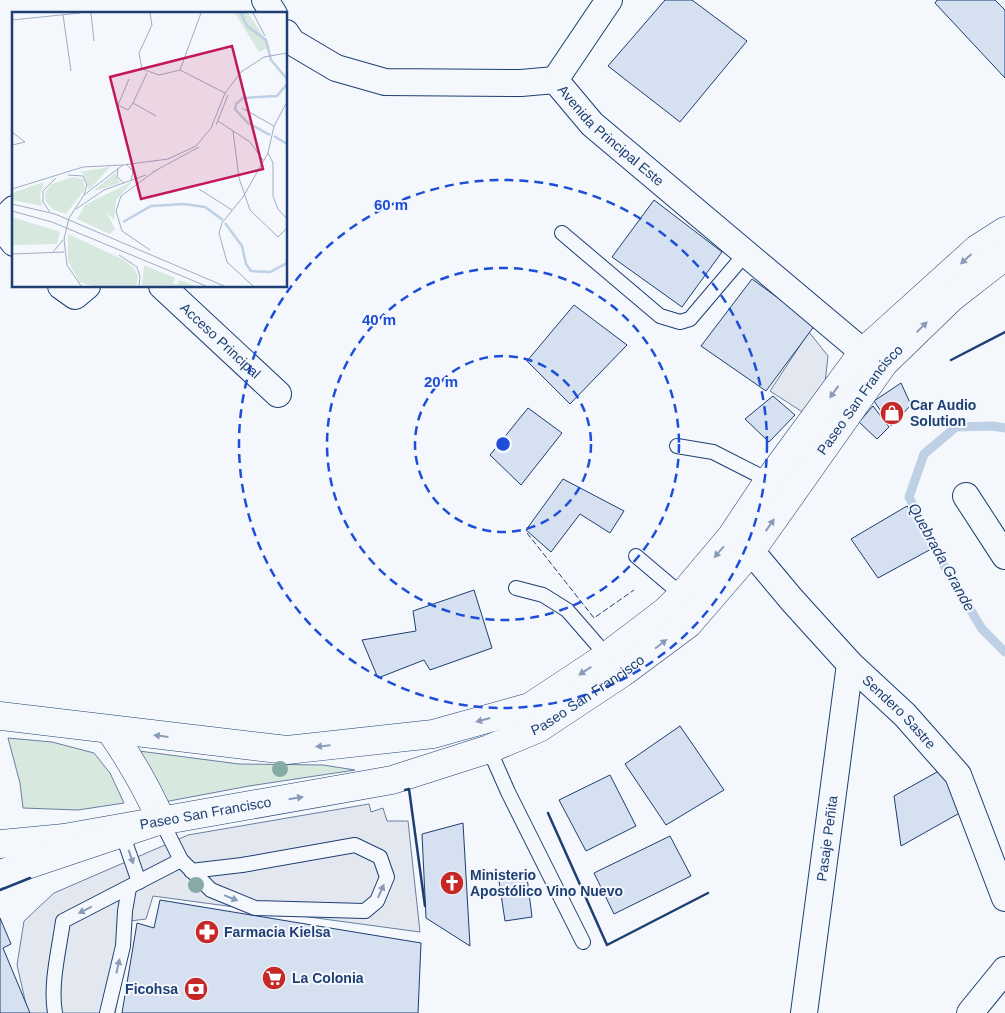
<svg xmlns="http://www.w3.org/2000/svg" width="1005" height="1013" viewBox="0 0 1005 1013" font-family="Arial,sans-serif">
<rect width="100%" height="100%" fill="#f4f7fb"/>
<!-- green -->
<g fill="#d7e8df" stroke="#687fa3">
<path d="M8 738 52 742 94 753 110 773 124 803 78 810 23 808 20 783Z"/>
<path d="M139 751 239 764 323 765 355 770 249 786 164 802 158 782Z"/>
</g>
<!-- parking -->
<g fill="#e3e8f0" stroke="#687fa3">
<path d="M809 332 828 356 825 383 804 413 770 391Z"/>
<path d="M369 804 371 812 383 808 387 821H408L420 932 153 896 146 919 130 921 115 1013H28L17 965 24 921 54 893 188 835Z"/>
</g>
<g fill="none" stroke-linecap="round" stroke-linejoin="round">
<!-- stream -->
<path stroke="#bed0e5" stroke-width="9" d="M1005 428 992 426 956 427 924 454 909 497 943 564 982 629 1005 652"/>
</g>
<!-- building -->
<g fill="#d5e0f0" stroke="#1d3f73">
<path d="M665 0H692L747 41 680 122 608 66Z"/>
<path d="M937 0H995L1005 10V78L935 3Z"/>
<path d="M654 200 722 252 682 307 612 257Z"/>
<path d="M752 279 815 325 766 391 701 346Z"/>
<path d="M574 305 627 345 570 404 527 361Z"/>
<path d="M901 383 911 405 891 426 874 401Z"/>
<path d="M773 396 795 415 769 442 745 419Z"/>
<path d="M873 406 889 427 877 439 859 422Z"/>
<path d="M528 408 562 433 521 485 490 455Z"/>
<path d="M563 479 624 511 610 533 580 514 551 552 526 530Z"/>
<path d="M907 506 933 548 878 578 851 539Z"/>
<path d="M474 590 492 648 430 670 424 660 378 678 362 640 416 631 413 611Z"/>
<path d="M680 726 724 790 666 825 625 764Z"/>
<path d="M946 767 965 810 901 846 894 796Z"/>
<path d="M610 775 636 826 586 851 559 800Z"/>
<path d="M463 823 470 946 426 918 422 834Z"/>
<path d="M670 836 691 876 614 914 594 873Z"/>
<path d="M527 877 532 917 505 921 499 881Z"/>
<path d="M160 900 421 943 418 1013H122L137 923 154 928Z"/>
<path d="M0 918 11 944 3 948 30 1013H0Z"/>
</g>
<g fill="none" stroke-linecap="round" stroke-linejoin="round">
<!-- lane casing -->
<g stroke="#1d3f73" stroke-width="16">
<g id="lane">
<path d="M562 233 660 316 680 322 690 319 746 253"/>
<path d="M677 446 713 452 772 482"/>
<path d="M636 556 682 595"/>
<path d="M516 588 543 595 567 610 607 656"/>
<path d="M489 749 508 792 583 942"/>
<path d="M161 820 181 860 211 890 255 908 365 911 377 901 387 877 380 857 355 845 242 865 191 871"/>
<path d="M122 833 139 882"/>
<path d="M55 1013C50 984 59 950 63 921L181 860"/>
<path d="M107 1013 123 946 125 911 129 888"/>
</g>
</g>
<!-- street casing -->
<g stroke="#1d3f73" stroke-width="28">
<g id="street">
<path d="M265 0 274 14"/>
<path id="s1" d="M286 33 292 42 336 68 385 82 521 83 555 80 592 124 863 352"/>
<path d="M555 80 609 0"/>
<path d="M14 209 6 217 7 234 14 243"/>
<path d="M61 286 75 296 87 286"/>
<path id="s2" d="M162 286 278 394"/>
<path d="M966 496 1005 556"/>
<path id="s3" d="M751 551 792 600 850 664 905 715 958 775 1005 898"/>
<path id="s4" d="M804 1013 850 664"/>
<path d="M970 1013 1005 970"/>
</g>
</g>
<!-- secondary casing -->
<g stroke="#1d3f73" stroke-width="29">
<g id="secondary">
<path d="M0 716 287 750 433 734 530 707 607 656 666 611 682 595 731 537 769 480 863 352 977 249 1005 231"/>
<path d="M110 730C130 759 147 788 161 820"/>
<path id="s5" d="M0 844 64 838 392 780 489 749 539 728 622 673 688 624 751 551 884 363 951 298 1005 256"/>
</g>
</g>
<!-- highway casing -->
<g stroke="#1d3f73" stroke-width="29">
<path id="highway" d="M0 874 161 820"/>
</g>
<!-- lane -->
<use href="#lane" stroke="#f4f7fb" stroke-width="14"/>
<!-- street -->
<use href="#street" stroke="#f4f7fb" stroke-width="26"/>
<!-- secondary -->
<use href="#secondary" stroke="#f4f7fb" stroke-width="28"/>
<!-- highway -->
<use href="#highway" stroke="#f4f7fb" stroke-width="28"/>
<!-- fence -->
<path stroke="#1d3f73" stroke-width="1" stroke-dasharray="6 2.5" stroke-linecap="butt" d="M527 533 594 618 634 590"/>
<!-- wall -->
<g stroke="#1d3f73" stroke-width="2.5">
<path d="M951 360 1005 332"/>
<path d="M405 790 409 789 425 906"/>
<path d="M548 813 607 945 708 893"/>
<path d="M0 890 30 878"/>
</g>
</g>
<!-- trees -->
<g fill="#86aba6">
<circle cx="280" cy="769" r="8"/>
<circle cx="196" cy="885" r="8"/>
</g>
<!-- one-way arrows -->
<defs><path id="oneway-solid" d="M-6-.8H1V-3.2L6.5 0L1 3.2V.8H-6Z" transform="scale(1.25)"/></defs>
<g fill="#889bb7">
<use href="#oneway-solid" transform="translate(966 259) rotate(138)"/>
<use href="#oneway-solid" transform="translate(922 327) rotate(-44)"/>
<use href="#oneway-solid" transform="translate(834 392) rotate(126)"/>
<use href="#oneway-solid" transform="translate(770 525) rotate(-55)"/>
<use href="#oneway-solid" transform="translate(719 552) rotate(131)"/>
<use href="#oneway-solid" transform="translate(661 644) rotate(-37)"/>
<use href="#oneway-solid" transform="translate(585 671) rotate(147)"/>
<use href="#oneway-solid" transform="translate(483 720) rotate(165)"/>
<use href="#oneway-solid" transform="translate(161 736) rotate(-173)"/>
<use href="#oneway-solid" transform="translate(323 746) rotate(174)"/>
<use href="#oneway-solid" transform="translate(296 798) rotate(-9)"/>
<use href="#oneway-solid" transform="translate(131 857) rotate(71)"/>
<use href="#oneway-solid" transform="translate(381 891) rotate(-66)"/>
<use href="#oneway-solid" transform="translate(231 898) rotate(22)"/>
<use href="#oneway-solid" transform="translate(85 910) rotate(153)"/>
<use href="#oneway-solid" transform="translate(118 966) rotate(-77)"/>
</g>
<!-- distance rings -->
<g fill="none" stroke="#1d4ed8" stroke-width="2.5" stroke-dasharray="9 6">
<circle cx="503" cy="444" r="88"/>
<circle cx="503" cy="444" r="176"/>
<circle cx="503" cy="444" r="264"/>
</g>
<!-- icons -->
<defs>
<g id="shop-disc" transform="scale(1.25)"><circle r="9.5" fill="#c62828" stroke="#f4f7fb"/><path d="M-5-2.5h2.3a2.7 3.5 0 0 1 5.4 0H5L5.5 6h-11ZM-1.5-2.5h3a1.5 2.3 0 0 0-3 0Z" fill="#fff"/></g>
<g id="church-disc" transform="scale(1.25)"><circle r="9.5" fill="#c62828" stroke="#f4f7fb"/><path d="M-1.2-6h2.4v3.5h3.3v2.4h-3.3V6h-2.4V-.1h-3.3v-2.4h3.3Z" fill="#fff"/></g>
<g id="pharmacy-disc" transform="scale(1.25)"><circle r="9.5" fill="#c62828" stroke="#f4f7fb"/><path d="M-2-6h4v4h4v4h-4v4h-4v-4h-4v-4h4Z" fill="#fff"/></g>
<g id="supermarket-disc" transform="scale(1.25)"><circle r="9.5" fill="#c62828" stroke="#f4f7fb"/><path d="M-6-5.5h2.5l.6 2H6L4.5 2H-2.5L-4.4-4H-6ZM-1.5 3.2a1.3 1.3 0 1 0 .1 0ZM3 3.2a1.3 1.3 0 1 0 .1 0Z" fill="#fff"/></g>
<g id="bank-disc" transform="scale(1.25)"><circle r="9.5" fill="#c62828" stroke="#f4f7fb"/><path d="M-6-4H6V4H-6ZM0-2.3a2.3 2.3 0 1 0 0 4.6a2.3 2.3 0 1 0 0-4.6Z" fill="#fff"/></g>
</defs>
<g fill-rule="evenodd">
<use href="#shop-disc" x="892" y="413"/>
<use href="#church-disc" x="452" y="883"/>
<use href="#pharmacy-disc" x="207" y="932"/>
<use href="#supermarket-disc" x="274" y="978"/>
<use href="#bank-disc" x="196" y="989"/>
</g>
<g text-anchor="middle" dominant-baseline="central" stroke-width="4" stroke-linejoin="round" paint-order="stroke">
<!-- street labels -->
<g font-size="14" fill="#1d3f73" stroke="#f4f7fb">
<text stroke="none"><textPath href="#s1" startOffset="362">Avenida Principal Este</textPath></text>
<text stroke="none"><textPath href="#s2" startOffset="80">Acceso Principal</textPath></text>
<text stroke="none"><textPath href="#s5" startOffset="1018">Paseo San Francisco</textPath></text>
<text stroke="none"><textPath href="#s5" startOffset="612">Paseo San Francisco</textPath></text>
<text stroke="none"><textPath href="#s3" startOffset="219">Sendero Sastre</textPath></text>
<text stroke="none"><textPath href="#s5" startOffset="208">Paseo San Francisco</textPath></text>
<text stroke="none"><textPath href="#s4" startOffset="176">Pasaje Peñita</textPath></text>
</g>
<!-- poi labels -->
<g font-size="14" font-weight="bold" fill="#1d3f73" stroke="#f4f7fb" text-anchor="start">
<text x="910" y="405">Car Audio<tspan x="910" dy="16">Solution</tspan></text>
<text x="470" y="875">Ministerio<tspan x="470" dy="16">Apostólico Vino Nuevo</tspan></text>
<text x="224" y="932">Farmacia Kielsa</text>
<text x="292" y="978">La Colonia</text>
<text x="178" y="989" text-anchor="end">Ficohsa</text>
</g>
<!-- water labels -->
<g font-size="15" font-style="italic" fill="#1d3f73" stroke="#f4f7fb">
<text transform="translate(942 557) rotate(61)">Quebrada Grande</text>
</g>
</g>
<!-- overview -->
<g transform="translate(12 12)">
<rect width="275" height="275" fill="#f4f7fb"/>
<path d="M223 1H236L258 35 247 40ZM98 155 77 178 71 161 67 160ZM103 161 108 171 80 180ZM61 165 71 167 73 177 54 202 42 198 34 190 33 180 40 172ZM121 169 104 188 102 208 94 199 103 217 98 222 65 207 73 193ZM32 170 28 183 30 194 0 188V181ZM0 205 48 220 45 232 0 233ZM56 222 110 247 122 256 126 264 124 274H81L67 270 56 249ZM132 253 163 266 161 271 165 273 168 268 183 274H130Z" fill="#d7e8df"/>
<path fill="none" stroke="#bed0e5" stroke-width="2.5" d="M229 1 235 14 254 28 259 48 275 67M258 123 236 111 223 97 224 92 231 86 265 84 275 72M262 124 275 132M111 210 139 194 172 192 193 195 211 208M213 211 230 234 234 252 239 259 258 260 275 251"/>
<path fill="none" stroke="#9eadc5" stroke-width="1" d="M79 1 82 29M138 1 140 13 127 41 130 57 147 63 168 58 213 81M241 1 253 24M51 3 59 59M0 8 68 1M168 58 189 1M117 67 106 93 116 98 121 91 144 104M121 91 135 61M230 96 262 114M206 109 238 130 251 148M204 113 216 83M221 119 227 166 238 198 266 225 275 216M0 120 13 130 0 133M256 141 261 151V184L266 197 275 207M114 152 121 159 119 169M106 156 105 165 112 171M141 160 187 135M56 163 71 164 75 173 72 183M0 177 71 155 111 153M187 177 220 198M0 192 43 202 212 274M64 197 92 178 134 163M0 199 40 210 194 274M38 200 31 190V179L44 166M138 238 110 219 104 199 109 184 143 159M41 240 51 228M1 242 52 240M107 243 125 255 128 265 127 274M69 274 55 253 52 227 57 206 72 183 111 153 156 147 184 134 199 116 213 81 229 60 252 45 275 41M241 274 215 250 207 221 210 211 231 185 256 141 262 114 275 90"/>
<path fill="#c2185b" fill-opacity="0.15" stroke="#c2185b" stroke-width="2.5" d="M220 34 251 157 129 187 98 65Z"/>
<rect width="275" height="275" fill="none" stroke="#1d3f73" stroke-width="2.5"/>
</g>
<circle cx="503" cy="444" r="8" fill="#1d4ed8" stroke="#f4f7fb" stroke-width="2.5"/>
<g font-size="15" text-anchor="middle" font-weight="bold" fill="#1d4ed8" stroke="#f4f7fb" stroke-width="4" stroke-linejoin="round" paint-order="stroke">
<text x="391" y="210">60 m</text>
<text x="379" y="325">40 m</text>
<text x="441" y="387">20 m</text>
</g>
</svg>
